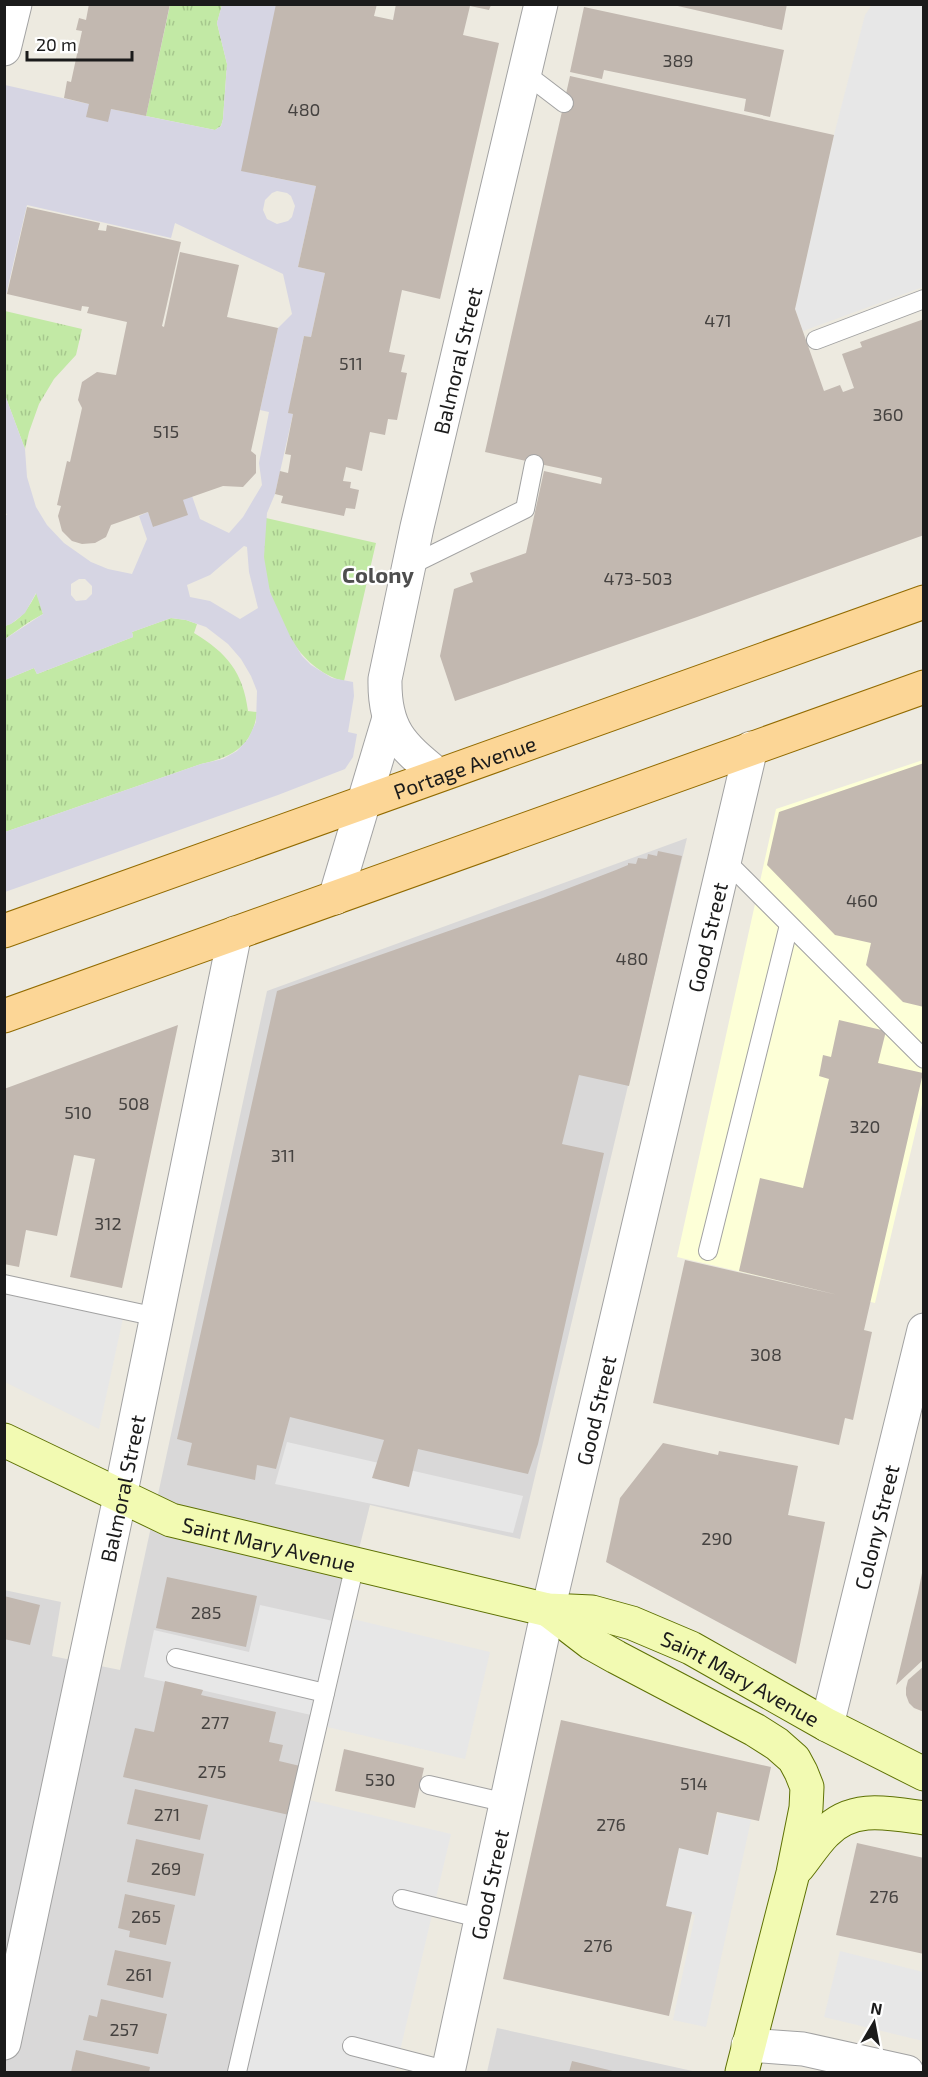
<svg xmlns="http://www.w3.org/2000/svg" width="928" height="2077" viewBox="0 0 928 2077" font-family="'Exo 2',sans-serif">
<defs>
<pattern id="grass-tufts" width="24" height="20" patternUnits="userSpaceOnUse" patternTransform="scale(1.5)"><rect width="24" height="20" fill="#c2e9a5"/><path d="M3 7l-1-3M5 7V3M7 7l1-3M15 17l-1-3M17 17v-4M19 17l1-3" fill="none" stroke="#a6c78d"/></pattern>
</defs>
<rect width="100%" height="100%" fill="#edeae0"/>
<!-- residential -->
<g fill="#d9d8d8">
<path d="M687 838 520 1539 370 1505 228 2072H5L4 1590 61 1602 52 1656 120 1670 267 991Z"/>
<path d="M497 2028 697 2072H487Z"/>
</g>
<!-- education -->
<path fill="#fdffd7" d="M923 760V1100L875 1303 677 1257 776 809Z"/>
<!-- grass -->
<g fill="url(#grass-tufts)">
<path d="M170 5H222L217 23 227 64 223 119 221 126 215 130 146 116Z"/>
<path d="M5 311 82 329 76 355 54 379 39 404 29 432 25 449 5 395Z"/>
<path d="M266 518 376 543 344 681C298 670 272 613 265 570 262 553 264 535 266 518Z"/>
<path d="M37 592 43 614 29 622 5 639V626C21 621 29 607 37 592Z"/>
<path d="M171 618 186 620 197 624 194 633C227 653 243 672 248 711L257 712C253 746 232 757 201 764L5 832V680L34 668 37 674 133 637 132 632Z"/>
</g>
<!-- parking -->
<g fill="#e7e7e7">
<path d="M872 5H923V287L803 331 795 309 834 135 865 15Z"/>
<path d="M4 1276 126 1304 99 1429 5 1382Z"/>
<path d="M287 1442 523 1496 513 1533 275 1484Z"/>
<path d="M260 1605 333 1621 311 1715 144 1677 154 1630 249 1652Z"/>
<path d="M353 1619 490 1652 465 1759 327 1727Z"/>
<path d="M309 1800 451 1834 395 2072H246Z"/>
<path d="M718 1813 751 1820 706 2027 673 2020 695 1915 666 1908 679 1848 709 1854Z"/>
<path d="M840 1951 923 1972V2041L824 2017Z"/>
</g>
<!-- plaza -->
<path fill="#d6d5e3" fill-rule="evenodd" d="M222 5H297L261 175 316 186 298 267 325 273 311 337 304 336 294 383 289 413 293 414 275 494 267 513 264 557 270 592 290 636 302 656 311 665 332 678 353 682 354 696 348 732 357 734 353 757 345 769 278 795 5 892V832L201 764 223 759 237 751 248 739 256 722 257 691 251 676 241 659 228 644 206 627 186 620 171 618 132 632 133 637 37 674 34 668 5 680V639L43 614 36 593 25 613 11 624 5 626 4 515H7L4 509 5 395 25 449 27 477 36 507 47 525 64 543 91 562 108 569 132 574 147 539 139 516 148 512 154 527 183 500 192 496 200 519 229 533 243 517 262 485 259 463 269 412 260 410 278 328 292 314 283 274 175 223 171 238 27 205 6 295 5 313V85L111 109 215 130 221 126 223 119 227 64 217 23ZM277 191 287 193 291 196 295 206 292 217 288 221 277 224 267 219 263 210 265 200 272 193ZM244 546 247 547 249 572 258 608 240 619 210 601 190 597 187 585 210 575ZM79 579H85L92 586V594L86 600 76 601 71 595V584Z"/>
<!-- building -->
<g fill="#c2b8b0">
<path d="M89 4H170L146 116 111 109 108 122 86 117 89 104 64 98 67 81 71 82 82 31 76 30 79 18 86 20Z"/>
<path d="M276 4H377L374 16 393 20 396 4 491 5 489 10 470 6 463 35 499 43 440 299 402 290 389 352 405 355 401 372 407 373 397 420 388 419 385 435 370 432 362 471 346 467 343 481 351 482 350 488 359 490 355 509 346 508 344 516 281 503 283 496 275 494 280 471 288 473 291 455 285 454 293 414 288 413 304 336 311 337 325 273 298 267 316 186 241 171Z"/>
<path d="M669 4H787L782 30Z"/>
<path d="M584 7 784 50 770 117 744 111 746 99 604 70 602 79 570 72Z"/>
<path d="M570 76 834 135 795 309 824 391 840 385 843 392 854 388 842 354 862 347 860 342 924 319V535L697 617 455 701 440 656 454 589 473 582 470 573 526 553 544 471 601 484 602 478 599 477 485 452Z"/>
<path d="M27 207 100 223 98 230 106 231 107 225 181 242 162 326 164 327 180 252 239 265 227 317 278 328 251 451 256 455V473L243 487 223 486 183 500 188 515 153 527 148 512 111 525 106 537 95 543 82 544 72 541 62 531 58 516 61 506 57 505 67 461 70 462 82 408 78 400 82 382 97 372 116 375 127 322 87 313 89 307 82 306 81 311 7 294Z"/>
<path d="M924 763V1007L903 1002 866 965 871 943 835 935 767 865 779 812Z"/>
<path d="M658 851 682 856 629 1086 579 1075 562 1144 604 1153 538 1444 528 1474 418 1449 409 1487 372 1478 384 1440 290 1417 276 1469 257 1465 255 1480 187 1465 192 1443 177 1439 277 991 543 898 616 870 628 865V863L636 864 638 858 647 859 648 854 657 856Z"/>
<path d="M839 1020 886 1031 878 1063 923 1073 864 1330 872 1332 853 1420 845 1418 839 1445 653 1403 685 1260 838 1295 739 1271 760 1178 803 1188 829 1079 819 1076 823 1055 831 1057Z"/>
<path d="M178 1025 122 1288 70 1277 95 1159 74 1155 57 1236 26 1230 19 1267 4 1264V1089Z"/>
<path d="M663 1443 718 1455 719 1451 798 1466 788 1515 825 1522 796 1664 606 1562 620 1498Z"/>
<path d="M922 1573 924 1659 896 1685 918 1593Z"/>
<path d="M167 1577 257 1596 246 1647 156 1628Z"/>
<path d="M4 1596 40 1605 30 1645 4 1639Z"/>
<path d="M924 1666V1712L914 1708 909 1703 906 1695V1688L908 1680Z"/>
<path d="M165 1681 203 1690 201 1695 276 1712 269 1742 283 1745 279 1761 300 1766 289 1815 123 1777 135 1728 154 1732Z"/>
<path d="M561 1720 771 1767 759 1821 717 1812 708 1855 679 1848 666 1906 692 1912 669 2016 503 1979Z"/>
<path d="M344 1749 424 1768 415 1808 335 1791Z"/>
<path d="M135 1789 208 1805 200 1840 127 1824Z"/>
<path d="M136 1839 204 1854 195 1896 127 1882Z"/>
<path d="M857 1843 924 1858V1954L836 1935Z"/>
<path d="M125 1894 175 1905 166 1945 129 1937 130 1931 118 1928Z"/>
<path d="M115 1950 171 1962 163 1998 107 1985Z"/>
<path d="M101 1999 167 2014 158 2054 83 2040 89 2015 97 2017Z"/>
<path d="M76 2050 150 2067 149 2072H71Z"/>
<path d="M572 2061 617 2072H569Z"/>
</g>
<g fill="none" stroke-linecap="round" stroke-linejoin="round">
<!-- lane casing -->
<g stroke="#a2a2a2" stroke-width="20">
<g id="lane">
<path d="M526 74 564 103"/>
<path d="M816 340 924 299"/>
<path d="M409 566 525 509 534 464"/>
<path d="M725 860 924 1059"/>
<path d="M708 1251 789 925"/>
<path d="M4 1284 157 1317"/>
<path d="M176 1658 325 1693"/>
<path d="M429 1785 507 1803"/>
<path d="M402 1899 483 1919"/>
<path d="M352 2046 449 2071"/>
<path d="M237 2072 355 1564"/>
</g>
</g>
<!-- street casing -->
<g stroke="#a2a2a2" stroke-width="35">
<g id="street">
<path d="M4 49 15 4"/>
<path id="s1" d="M438 775C401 745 384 730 385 679L417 527 541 4"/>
<path d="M335 898 389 718"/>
<path id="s2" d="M827 1725 924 1330"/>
<path id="s3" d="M4 2043 120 1497 235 933"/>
<path d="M748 2045 803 2049 907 2072"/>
<path id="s4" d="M448 2072 548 1610 751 748"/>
</g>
</g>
<!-- secondary casing -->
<g stroke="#5e7104" stroke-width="35">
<g id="secondary">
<path id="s5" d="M4 1440 171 1520 548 1610 592 1612 632 1623 691 1648 827 1725 924 1774"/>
<path d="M548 1610 591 1643 616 1657 755 1730 777 1744 794 1759 801 1772 807 1787 806 1808 793 1873 742 2072"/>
<path d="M798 1867C807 1856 815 1843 825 1833 852 1804 889 1813 924 1818"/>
</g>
</g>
<!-- primary casing -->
<g stroke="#926b00" stroke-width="35">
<g id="primary">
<path id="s6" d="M4 931 924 602"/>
<path d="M4 1016 924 687"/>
</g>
</g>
<!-- lane -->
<use href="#lane" stroke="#fff" stroke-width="18"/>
<!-- street -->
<use href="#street" stroke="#fff" stroke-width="33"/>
<!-- secondary -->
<use href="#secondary" stroke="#f2fab2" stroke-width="33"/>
<!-- primary -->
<use href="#primary" stroke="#fcd696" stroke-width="33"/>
</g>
<g text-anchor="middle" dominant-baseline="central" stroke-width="4.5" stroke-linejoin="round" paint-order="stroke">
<!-- number labels -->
<g font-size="18" fill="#454240">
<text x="678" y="60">389</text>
<text x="304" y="109">480</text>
<text x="718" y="320">471</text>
<text x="351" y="363">511</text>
<text x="888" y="414">360</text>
<text x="166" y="431">515</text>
<text x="638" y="578">473-503</text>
<text x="862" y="900">460</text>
<text x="632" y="958">480</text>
<text x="134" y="1103">508</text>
<text x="78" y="1112">510</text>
<text x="865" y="1126">320</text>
<text x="283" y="1155">311</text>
<text x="108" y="1223">312</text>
<text x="766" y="1354">308</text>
<text x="717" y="1538">290</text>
<text x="206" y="1612">285</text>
<text x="215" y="1722">277</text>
<text x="212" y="1771">275</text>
<text x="380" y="1779">530</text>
<text x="694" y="1783">514</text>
<text x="167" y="1814">271</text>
<text x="611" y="1824">276</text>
<text x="166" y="1868">269</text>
<text x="884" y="1896">276</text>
<text x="146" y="1916">265</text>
<text x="598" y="1945">276</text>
<text x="139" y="1974">261</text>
<text x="124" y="2029">257</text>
</g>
<!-- street labels -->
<g font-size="21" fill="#1b1b1b" stroke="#fff">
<text stroke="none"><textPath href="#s1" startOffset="442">Balmoral Street</textPath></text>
<text stroke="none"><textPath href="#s6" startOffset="489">Portage Avenue</textPath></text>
<text stroke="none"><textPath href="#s4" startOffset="1164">Good Street</textPath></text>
<text stroke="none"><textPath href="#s4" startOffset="678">Good Street</textPath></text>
<text stroke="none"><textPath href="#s3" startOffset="567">Balmoral Street</textPath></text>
<text stroke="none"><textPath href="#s2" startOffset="204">Colony Street</textPath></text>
<text stroke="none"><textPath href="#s5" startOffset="286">Saint Mary Avenue</textPath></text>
<text stroke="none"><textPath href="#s5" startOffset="780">Saint Mary Avenue</textPath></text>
<text stroke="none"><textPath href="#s4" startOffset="192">Good Street</textPath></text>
</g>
<!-- neighbourhood labels -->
<g font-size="22" font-weight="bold" fill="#4e4e4e" stroke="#fff">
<text x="378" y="574">Colony</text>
</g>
</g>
<!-- border -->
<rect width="928" height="2077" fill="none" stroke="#1b1b1b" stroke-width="12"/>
<!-- north arrow -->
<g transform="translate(874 2023) rotate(10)" stroke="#ffffff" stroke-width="4.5" paint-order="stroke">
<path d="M0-4.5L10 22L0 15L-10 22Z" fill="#1b1b1b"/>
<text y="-9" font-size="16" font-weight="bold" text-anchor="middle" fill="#1b1b1b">N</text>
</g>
<!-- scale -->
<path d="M27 51v9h105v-9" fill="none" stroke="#1b1b1b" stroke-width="3"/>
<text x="36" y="51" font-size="18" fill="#1b1b1b" stroke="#ffffff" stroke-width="4.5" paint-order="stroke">20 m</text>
</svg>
